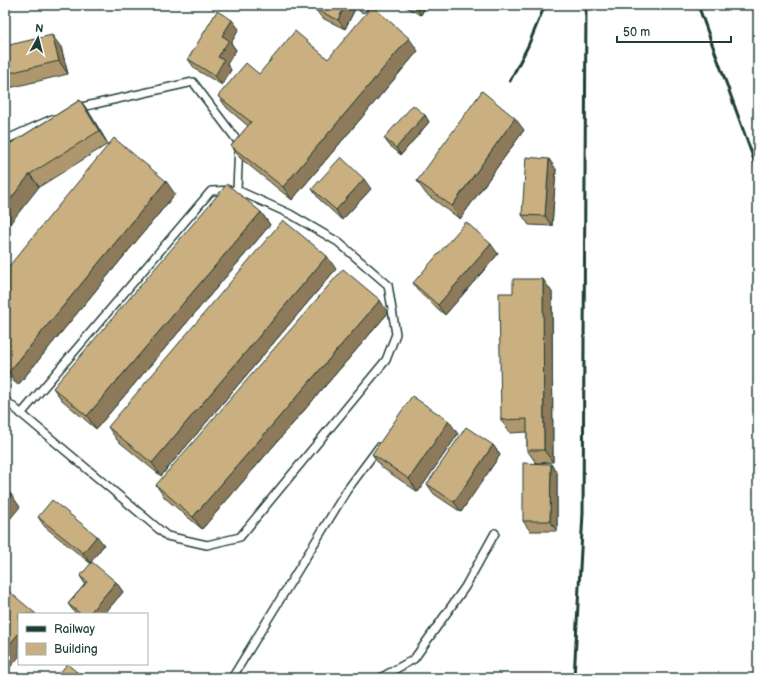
<svg xmlns="http://www.w3.org/2000/svg" width="763" height="683" viewBox="0 0 763 683" font-family="'Balsamiq Sans',sans-serif">
<rect width="100%" height="100%" fill="#fff"/>
<filter id="ink" filterUnits="userSpaceOnUse"><feTurbulence type="fractalNoise" baseFrequency=".025" numOctaves="2"/><feDisplacementMap in="SourceGraphic" scale="8" xChannelSelector="R" yChannelSelector="G"/><feConvolveMatrix kernelMatrix="1 2 1 2 8 2 1 2 1" color-interpolation-filters="sRGB"/></filter>
<g filter="url(#ink)">
<g fill="none" stroke-linecap="round" stroke-linejoin="round">
<!-- service casing -->
<g stroke="#1f3d34" stroke-width="10">
<g id="service">
<path d="M363 8 365 5"/>
<path d="M77 108 193 82 239 143 237 190"/>
<path d="M5 140 52 119"/>
<path d="M5 400 167 536 207 545 240 537 386 360 396 334 388 285 338 242 290 214 237 190 211 191 21 414"/>
<path d="M232 678 347 490 379 447"/>
<path d="M380 678 414 659 465 587 495 533"/>
</g>
</g>
<!-- service -->
<use href="#service" stroke="#fff" stroke-width="7"/>
<!-- rail -->
<g stroke="#1f3d34" stroke-width="3">
<path d="M698 5 758 171"/>
<path d="M510 81 528 46 545 5"/>
<path d="M574 678 583 513 586 5"/>
</g>
</g>
<!-- wall -->
<g fill="#ae966e" stroke="#1f3d34">
<path d="M357 5 345 29 322 18 315 9Z"/>
<path d="M402 5H426L421 15Z"/>
<path d="M239 29 231 43 236 50 227 64 231 70 222 85 195 69 188 59Z"/>
<path d="M5 46 61 47 68 74 5 89Z"/>
<path d="M418 51 292 200 240 158 231 146 248 126 227 108 218 96 259 74 328 59Z"/>
<path d="M80 100 89 112 108 144 39 187 5 147Z"/>
<path d="M425 115 429 122 401 155 389 145 384 138Z"/>
<path d="M524 130 460 219 426 194 417 181Z"/>
<path d="M556 169 552 226 529 225 522 215Z"/>
<path d="M312 189H371L342 220 319 199Z"/>
<path d="M175 194 18 385 5 374V271Z"/>
<path d="M261 212 270 225 96 429 62 400 53 388Z"/>
<path d="M498 254 445 315 420 293 413 283Z"/>
<path d="M336 269 161 476 117 440 108 427Z"/>
<path d="M552 292 553 462 536 463 527 450V432L510 433 501 420 513 293Z"/>
<path d="M388 313 202 529 165 498 156 485Z"/>
<path d="M458 434 418 492 381 467 372 454Z"/>
<path d="M493 445 500 455 461 512 434 494 427 484Z"/>
<path d="M557 473V531H530L523 521Z"/>
<path d="M38 517 104 545 90 563 45 527Z"/>
<path d="M80 576 116 582 123 592 104 614H76L68 604 85 584Z"/>
</g>
<!-- shaded-wall -->
<g fill="#8d7a5a" stroke="#1f3d34">
<path d="M345 5H357L345 29 338 20Z"/>
<path d="M414 5H426L421 15Z"/>
<path d="M232 20 239 29 231 43 236 50 227 64 231 70 222 85 215 76 222 36Z"/>
<path d="M52 35 61 47 68 74 59 61Z"/>
<path d="M409 38 418 51 292 200 283 187Z"/>
<path d="M80 100 89 112 108 144 99 131Z"/>
<path d="M425 115 429 122 401 155 396 148Z"/>
<path d="M515 118 524 130 460 219 452 206Z"/>
<path d="M549 159 556 169 552 226 545 216Z"/>
<path d="M30 174 39 187 5 230V206Z"/>
<path d="M364 179 371 189 342 220 336 210Z"/>
<path d="M166 181 175 194 18 385 9 372Z"/>
<path d="M261 212 270 225 96 429 87 416Z"/>
<path d="M491 244 498 254 445 315 438 305Z"/>
<path d="M327 256 336 269 161 476 152 463Z"/>
<path d="M543 279 552 292 553 462 544 450Z"/>
<path d="M380 300 388 313 202 529 193 517Z"/>
<path d="M449 421 458 434 418 492 409 479Z"/>
<path d="M493 445 500 455 461 512 454 502Z"/>
<path d="M551 464 557 473V531L550 521Z"/>
<path d="M11 494 20 507 5 525V502Z"/>
<path d="M97 536 104 545 90 563 83 553Z"/>
<path d="M116 582 123 592 104 614H89Z"/>
<path d="M19 633V657L5 673V650Z"/>
<path d="M77 672 81 678H72Z"/>
</g>
<!-- building -->
<g fill="#caaf80" stroke="#1f3d34">
<path d="M317 5H345L338 20 315 9Z"/>
<path d="M372 6 409 38 283 187 231 146 251 122 218 96 246 63 259 74 295 31 328 59Z"/>
<path d="M217 11 232 20 222 36 229 40 218 57 224 60 215 76 188 59Z"/>
<path d="M52 35 59 61 5 74V46Z"/>
<path d="M482 91 515 118 452 206 417 181Z"/>
<path d="M80 100 99 131 30 174 5 206V147Z"/>
<path d="M413 105 425 115 396 148 384 138Z"/>
<path d="M114 138 166 181 9 372 5 368V271Z"/>
<path d="M341 157 364 179 336 210 312 189Z"/>
<path d="M526 157 549 159 545 216 522 215Z"/>
<path d="M227 184 261 212 87 416 53 388Z"/>
<path d="M283 220 327 256 152 463 108 427Z"/>
<path d="M466 222 491 244 438 305 413 283Z"/>
<path d="M343 269 380 300 193 517 156 485Z"/>
<path d="M513 279H543L544 450H527V419L501 420 499 293H513Z"/>
<path d="M412 396 449 421 409 479 372 454Z"/>
<path d="M466 427 493 445 454 502 427 484Z"/>
<path d="M523 463 551 464 550 521H523Z"/>
<path d="M5 489 11 494 5 502Z"/>
<path d="M52 500 97 536 83 553 38 517Z"/>
<path d="M92 562 116 582 89 614H81L68 604 87 582 80 576Z"/>
<path d="M5 588 36 614H19V633L5 650Z"/>
<path d="M67 664 77 672 72 678H56Z"/>
</g>
</g>
<!-- margin -->
<rect width="763" height="683" fill="none" stroke="#fff" stroke-width="20"/>
<rect x="10" y="10" width="743" height="663" fill="none" stroke="#1f3d34" stroke-width="1.5" filter="url(#ink)"/>
<!-- legend -->
<rect x="18" y="613" width="130" height="52" fill="#ffffff" stroke="#a5b1ae"/>
<rect x="26" y="626" width="20" height="6" fill="#1f3d34" stroke="#a5b1ae"/>
<text x="54" y="633" font-size="12" fill="#1f3d34">Railway</text>
<rect x="26" y="643" width="20" height="12" fill="#caaf80" stroke="#a5b1ae"/>
<text x="54" y="653" font-size="12" fill="#1f3d34">Building</text>
<!-- north arrow -->
<g transform="translate(38 38) rotate(7)" stroke="#ffffff" stroke-width="3" paint-order="stroke">
<path d="M0-3L7 15L0 10L-7 15Z" fill="#1f3d34"/>
<text y="-6" font-size="11" font-weight="bold" text-anchor="middle" fill="#1f3d34">N</text>
</g>
<!-- scale -->
<path d="M617 36v6h114v-6" fill="none" stroke="#1f3d34" stroke-width="2"/>
<text x="623" y="36" font-size="12" fill="#1f3d34" stroke="#ffffff" stroke-width="3" paint-order="stroke">50 m</text>
</svg>
